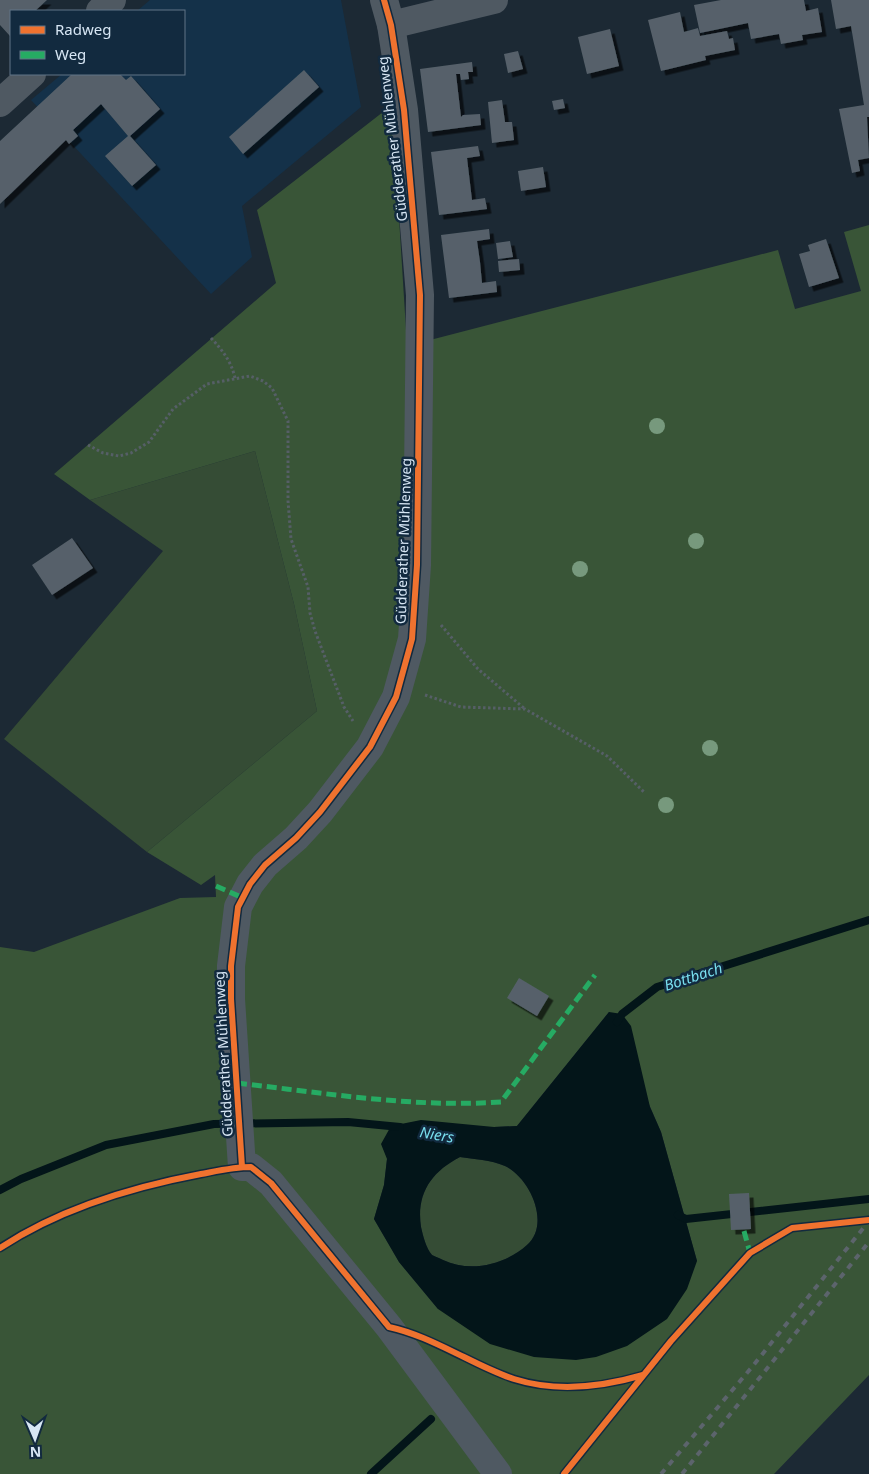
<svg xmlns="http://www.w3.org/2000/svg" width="869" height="1474" viewBox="0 0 869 1474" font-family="'Noto Sans',sans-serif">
<defs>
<filter id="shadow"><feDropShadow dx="4.5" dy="4.5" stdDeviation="0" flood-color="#0009"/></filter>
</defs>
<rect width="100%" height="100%" fill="#1c2934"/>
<!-- built -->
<path fill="#143149" d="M150 0H341L361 107 242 206 252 257 211 294 31 100 62 74H184V11H137Z"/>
<!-- green -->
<g fill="#354c35">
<path d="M255 451 294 604 317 711 147 852 4 739 163 551 90 500Z"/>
<path d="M460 1157C474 1159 491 1160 505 1166 530 1178 551 1224 527 1245 505 1265 470 1273 443 1260 440 1258 435 1257 432 1255 426 1248 423 1236 421 1227 416 1194 431 1172 460 1157Z"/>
</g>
<!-- forest -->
<path fill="#395537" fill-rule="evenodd" d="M392 105 407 346 778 250 795 309 861 291 844 232 869 225V1375L774 1474H0V947L34 952 180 898 216 897 215 875 201 885 147 852 317 711 294 604 255 451 90 500 54 474 276 283 257 210ZM609 1012 661 1132 697 1261 438 1309 399 1262 374 1219 384 1185 387 1159 494 1127 517 1126Z"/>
<!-- water -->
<path fill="#031519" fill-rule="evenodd" d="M609 1012 622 1014 631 1026 650 1107 661 1132 697 1261 687 1289 667 1319 627 1346 596 1357 576 1360 534 1357 490 1344 438 1309 399 1262 374 1219 384 1185 387 1159 381 1144 391 1126 421 1120 494 1127 517 1126ZM460 1157C474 1159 491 1160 505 1166 530 1178 551 1224 527 1245 505 1265 470 1273 443 1260 440 1258 435 1257 432 1255 426 1248 423 1236 421 1227 416 1194 431 1172 460 1157Z"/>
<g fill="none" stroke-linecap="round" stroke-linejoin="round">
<!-- stream -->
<g stroke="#031519" stroke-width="8">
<path d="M617 1022 622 1014 657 987 869 920"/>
<path d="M0 1190 21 1179 106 1145 214 1124 348 1122 400 1127"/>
<path d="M678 1215 686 1219 869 1199"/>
<path d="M371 1474 431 1419"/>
</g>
</g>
<!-- building -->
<g fill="#56616a" filter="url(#shadow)">
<path d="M0 0H47L35 11H11L10 36 0 25Z"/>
<path d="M721 0H804L806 11 818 8 822 32 802 35 803 40 781 44 779 34 751 39 748 23 700 33 694 5Z"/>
<path d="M831 0H869V117H867L869 158 858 160 860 171 852 173 839 109 864 105 851 26 836 29Z"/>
<path d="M680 12 684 32 698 28 700 36 727 31 729 39 733 38 735 50 705 56 706 60 661 71 648 20Z"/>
<path d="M610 29 619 66 587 74 578 37Z"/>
<path d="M518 51 523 69 508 73 504 54Z"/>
<path d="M472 62 473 72H468L469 79 461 80 460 74H456L461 117 463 115 480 114 481 125 428 132 420 69Z"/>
<path d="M304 70 319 87 243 154 229 137Z"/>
<path d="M72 74H120L126 80 131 76 160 109 130 136 156 165 132 186 105 156 128 136 101 104 73 130 78 136 69 144 66 140 0 204V141Z"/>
<path d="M563 99 565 108 554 110 552 101Z"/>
<path d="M502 100 505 122H512L514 140 492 143 488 102Z"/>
<path d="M478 146 480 156 467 158 472 200 485 198 487 209 439 215 431 152Z"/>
<path d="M543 167 546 187 521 191 518 171Z"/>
<path d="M489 229 490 239 477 241 480 262 482 283 496 281 497 292 449 298 441 235Z"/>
<path d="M826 239 839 278 809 287 799 254 810 251 808 245Z"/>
<path d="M510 241 513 257 498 259 496 243Z"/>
<path d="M519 259 520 270 499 272 498 261Z"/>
<path d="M72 538 93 568 52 595 32 565Z"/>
<path d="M519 978 549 996 537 1016 507 998Z"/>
<path d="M749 1193 751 1229 731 1230 729 1194Z"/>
</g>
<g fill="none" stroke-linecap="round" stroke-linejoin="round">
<!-- path -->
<g stroke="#565f67" stroke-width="3" stroke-dasharray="2.5 2.5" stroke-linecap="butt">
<path d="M211 338C223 351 231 361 235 378"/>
<path d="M88 445 103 453 119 456 131 453 149 442 173 409 207 384 250 376 263 381 272 388 288 421V501L291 539 308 587 310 613 315 631 344 707 353 721"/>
<path d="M441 625 478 669 525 709"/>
<path d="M425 695 461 707 525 709 607 756 645 793"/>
</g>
<!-- street -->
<g stroke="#4f5962" stroke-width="28">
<path d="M384 0 391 25 404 110 420 295 417 565 412 639 396 697 370 747 320 812 296 838 265 865 250 884 238 907 231 966V999L242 1167H251L271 1183 389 1327 498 1474"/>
<path d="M100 11 112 0"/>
<path d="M391 25 494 0"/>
<path d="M0 103 32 74"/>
</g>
<!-- rail -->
<g stroke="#5c646c" stroke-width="4" stroke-dasharray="6 6" stroke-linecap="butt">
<path d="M661 1474 752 1367 869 1221"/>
<path d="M682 1474 869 1242"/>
</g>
<!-- quiet -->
<g stroke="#26ab63" stroke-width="5" stroke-dasharray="10 5" stroke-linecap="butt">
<path d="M216 886 243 898"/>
<path d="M237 1083C325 1093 413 1108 501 1102L595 975"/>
<path d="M744 1231 750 1253"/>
</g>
<!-- cycleway casing -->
<g stroke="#122a3f" stroke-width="9">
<g id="cycleway">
<path d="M242 1167 231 999V966L238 907 250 884 265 865 296 838 320 812 370 747 396 697 412 639 417 565 420 295 404 110 391 25 384 0"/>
<path d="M0 1248C59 1209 132 1187 201 1174 217 1171 234 1167 251 1167L271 1183 389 1327C416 1333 439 1345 464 1357 480 1365 496 1373 514 1379 555 1392 602 1387 643 1375"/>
<path d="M564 1474 671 1341 750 1253 792 1228 869 1220"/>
</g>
</g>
<!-- cycleway -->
<use href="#cycleway" stroke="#ef722f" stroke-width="6"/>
</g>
<!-- trees -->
<g fill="#77997d">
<circle cx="657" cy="426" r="8"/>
<circle cx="696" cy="541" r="8"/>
<circle cx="580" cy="569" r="8"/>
<circle cx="710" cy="748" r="8"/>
<circle cx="666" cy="805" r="8"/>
</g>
<g text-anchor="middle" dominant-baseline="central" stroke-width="5" stroke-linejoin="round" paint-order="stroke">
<!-- street labels -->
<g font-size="14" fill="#d7e6f4" stroke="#122a3f">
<text transform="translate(392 139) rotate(-97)">Güdderather Mühlenweg</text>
<text transform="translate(403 541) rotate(-88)">Güdderather Mühlenweg</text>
<text transform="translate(223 1054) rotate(-93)">Güdderather Mühlenweg</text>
</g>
<!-- water labels -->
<g font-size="15" font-style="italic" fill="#79dfef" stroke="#122a3f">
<text transform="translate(693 976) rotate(-18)">Bottbach</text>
<text transform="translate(437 1134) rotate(10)">Niers</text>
</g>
</g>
<!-- legend -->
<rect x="10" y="10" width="175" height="65" fill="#122a3f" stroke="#617587"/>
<rect x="20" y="26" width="25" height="8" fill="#ef722f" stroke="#617587"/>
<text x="55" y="35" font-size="15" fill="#d7e6f4">Radweg</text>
<rect x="20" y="51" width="25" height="8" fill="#26ab63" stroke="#617587"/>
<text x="55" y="60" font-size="15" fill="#d7e6f4">Weg</text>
<!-- north arrow -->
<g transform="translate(35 1439) rotate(178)" stroke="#122a3f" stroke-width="4" paint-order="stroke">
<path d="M0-4L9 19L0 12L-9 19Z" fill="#d7e6f4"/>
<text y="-8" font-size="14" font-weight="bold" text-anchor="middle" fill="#d7e6f4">N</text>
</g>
</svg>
